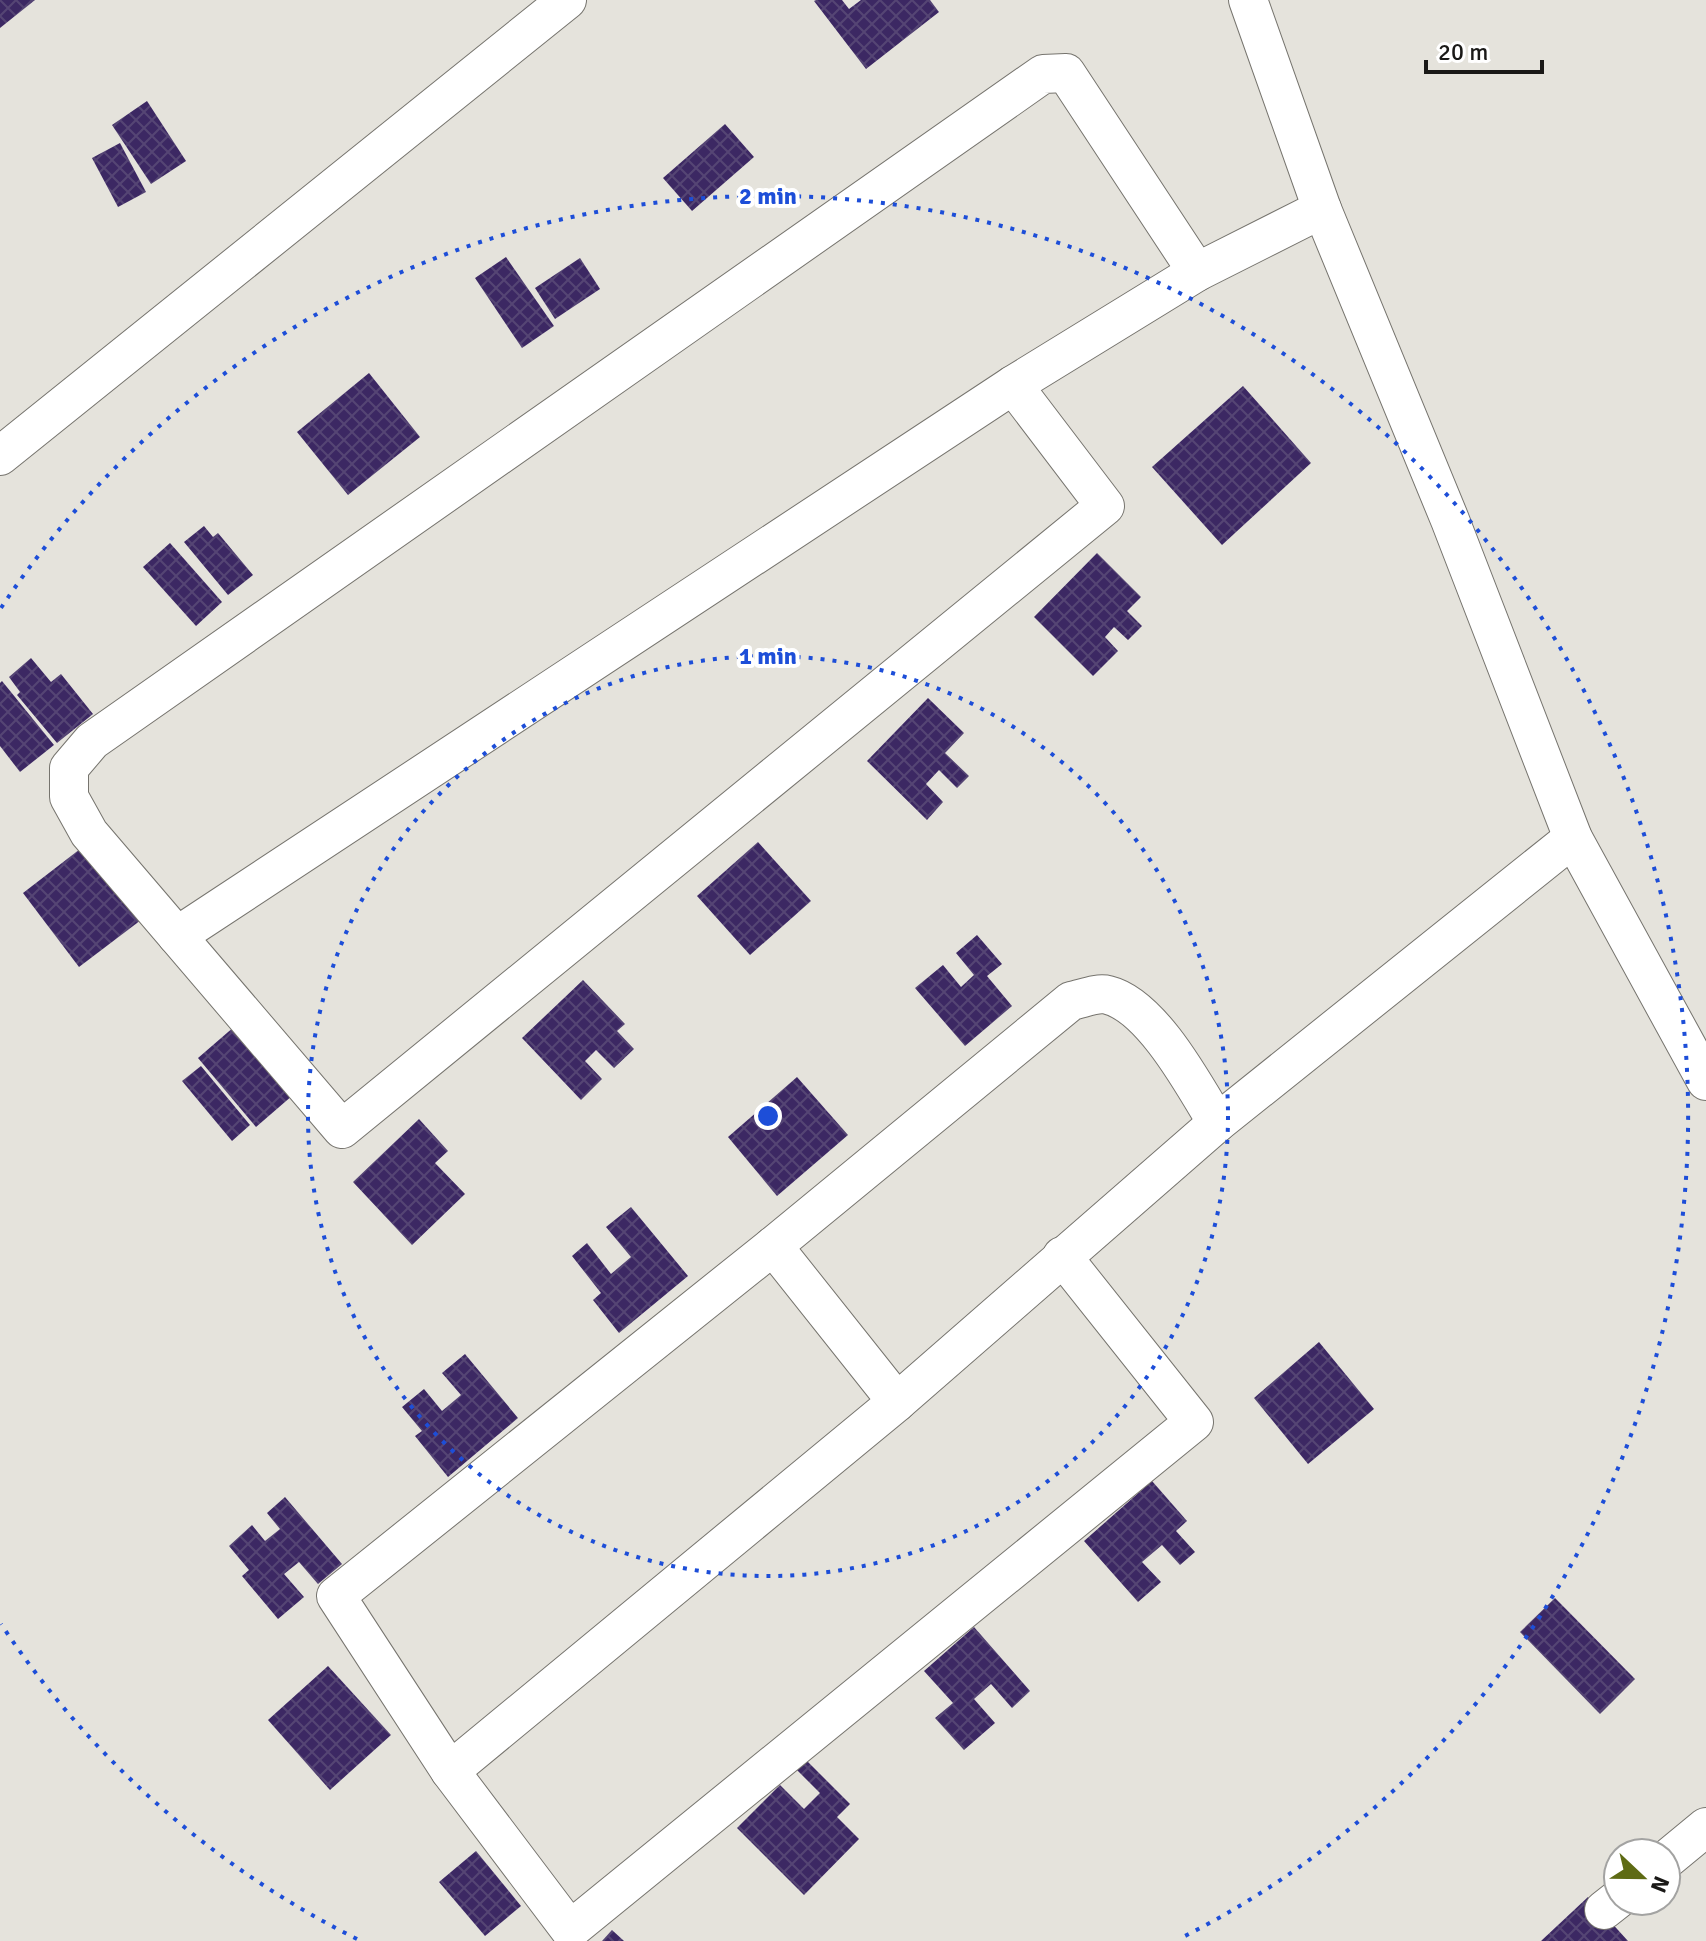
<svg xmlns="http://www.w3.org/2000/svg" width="1706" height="1941" viewBox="0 0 1706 1941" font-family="Signika,sans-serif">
<defs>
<pattern id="building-cross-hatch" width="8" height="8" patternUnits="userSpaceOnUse" patternTransform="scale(2)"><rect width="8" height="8" fill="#3c2863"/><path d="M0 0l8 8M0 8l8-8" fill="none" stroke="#554574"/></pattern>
</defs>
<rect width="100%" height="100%" fill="#e5e3dc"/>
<!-- building -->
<g fill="url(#building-cross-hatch)">
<path d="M0 0H35L0 28Z"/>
<path d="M816 0H842L849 9 861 0H930L939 12 866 69 814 1Z"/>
<path d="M147 101 186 161 151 184 112 125Z"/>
<path d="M725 124 754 157 692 211 663 178Z"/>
<path d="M120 143 146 192 118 207 92 158Z"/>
<path d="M506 257 554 326 522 348 475 278Z"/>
<path d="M580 258 600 289 555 319 535 288Z"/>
<path d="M369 373 420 437 348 495 297 432Z"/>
<path d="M1243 386 1311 463 1222 545 1152 467Z"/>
<path d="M204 526 213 537 218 533 253 575 228 595 184 542Z"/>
<path d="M170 543 222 602 196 626 143 567Z"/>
<path d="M1097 553 1141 597 1127 611 1142 626 1128 640 1114 627 1105 637 1118 651 1093 676 1034 617Z"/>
<path d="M31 658 51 682 61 674 93 714 57 743 17 695 20 692 9 677Z"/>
<path d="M2 681 54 745 20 772 0 746V683Z"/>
<path d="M928 698 964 733 945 753 969 776 957 788 939 770 926 784 943 802 927 820 867 761Z"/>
<path d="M758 842 811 901 750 955 697 896Z"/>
<path d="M84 846 141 920 79 967 23 893Z"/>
<path d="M977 935 1002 964 987 976 1012 1006 965 1046 915 988 943 965 961 987 974 975 956 953Z"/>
<path d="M583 980 625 1024 617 1031 634 1049 614 1068 596 1050 585 1061 602 1079 581 1100 522 1038Z"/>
<path d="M235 1026 293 1095 256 1127 198 1058Z"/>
<path d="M201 1066 250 1125 232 1141 182 1081Z"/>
<path d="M797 1077 848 1135 777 1196 728 1137Z"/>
<path d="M419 1119 448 1151 435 1163 465 1194 412 1245 353 1182Z"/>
<path d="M631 1207 688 1276 619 1333 593 1300 601 1293 572 1256 587 1243 611 1274 631 1257 606 1227Z"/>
<path d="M1319 1342 1374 1409 1308 1464 1254 1398Z"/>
<path d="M465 1354 518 1418 448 1477 415 1436 422 1431 402 1407 424 1389 442 1411 461 1395 442 1373Z"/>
<path d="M1152 1481 1187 1521 1176 1531 1195 1552 1180 1565 1162 1545 1142 1562 1161 1582 1138 1602 1084 1541Z"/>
<path d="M285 1497 342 1564 318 1584 299 1562 284 1574 304 1597 278 1619 242 1576 249 1570 229 1546 252 1525 265 1541 280 1529 267 1513Z"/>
<path d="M1555 1598 1635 1679 1600 1714 1520 1632Z"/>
<path d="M974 1627 1030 1691 1012 1708 991 1684 974 1699 995 1723 964 1750 935 1718 953 1703 924 1671Z"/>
<path d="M328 1666 391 1735 330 1790 268 1720Z"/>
<path d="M805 1759 850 1804 837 1817 859 1839 804 1895 737 1828 780 1785 804 1809 820 1793 796 1769Z"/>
<path d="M476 1851 521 1906 485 1936 439 1882Z"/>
<path d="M1588 1897 1628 1941H1541Z"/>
<path d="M612 1930 624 1941H602Z"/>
</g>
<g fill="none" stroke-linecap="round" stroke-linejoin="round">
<!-- street casing -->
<g stroke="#76746e" stroke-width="40">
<g id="street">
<path d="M1248 0 1322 209 1450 520 1573 838 1706 1081"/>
<path d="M1013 385 1105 506 342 1129 89 833 69 797V768L92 741 1043 74 1066 73 1197 272"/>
<path d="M0 456 567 0"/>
<path d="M177 936 1013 385 1197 272 1322 209"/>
<path d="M773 1246 897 1402"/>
<path d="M1062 1256 1194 1422 570 1930 450 1771 336 1596 773 1246 1071 1001C1082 999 1097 992 1108 995 1152 1006 1194 1085 1217 1123"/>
<path d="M450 1771 897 1402 1217 1123 1573 838"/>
<path d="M1666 1860 1706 1827"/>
<path d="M1604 1910 1618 1899"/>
</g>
</g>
<!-- street -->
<use href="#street" stroke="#fff" stroke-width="38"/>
</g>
<!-- distance rings -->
<g fill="none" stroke="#1d4ed8" stroke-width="4" stroke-dasharray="4 8">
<circle cx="768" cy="1116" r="460"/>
<path d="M357 1939A920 920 0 0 1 1 1624M1 608A920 920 0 1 1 1179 1939"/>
</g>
<circle cx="768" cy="1116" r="12" fill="#1d4ed8" stroke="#fff" stroke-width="4"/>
<g font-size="24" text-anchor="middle" font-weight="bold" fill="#1d4ed8" stroke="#fff" stroke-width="8" stroke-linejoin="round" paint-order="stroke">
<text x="768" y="204">2 min</text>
<text x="768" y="664">1 min</text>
</g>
<!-- north arrow -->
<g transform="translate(1642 1877) rotate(112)"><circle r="38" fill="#ffffff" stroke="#a3a3a2" stroke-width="2"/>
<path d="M0-6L14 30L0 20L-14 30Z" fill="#5e6b14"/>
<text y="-12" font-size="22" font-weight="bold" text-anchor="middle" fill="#1a1917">N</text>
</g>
<!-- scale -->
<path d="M1426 60v12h116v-12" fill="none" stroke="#1a1917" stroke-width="4"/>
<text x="1438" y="60" font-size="24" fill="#1a1917" stroke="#ffffff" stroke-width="6" paint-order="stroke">20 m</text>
</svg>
